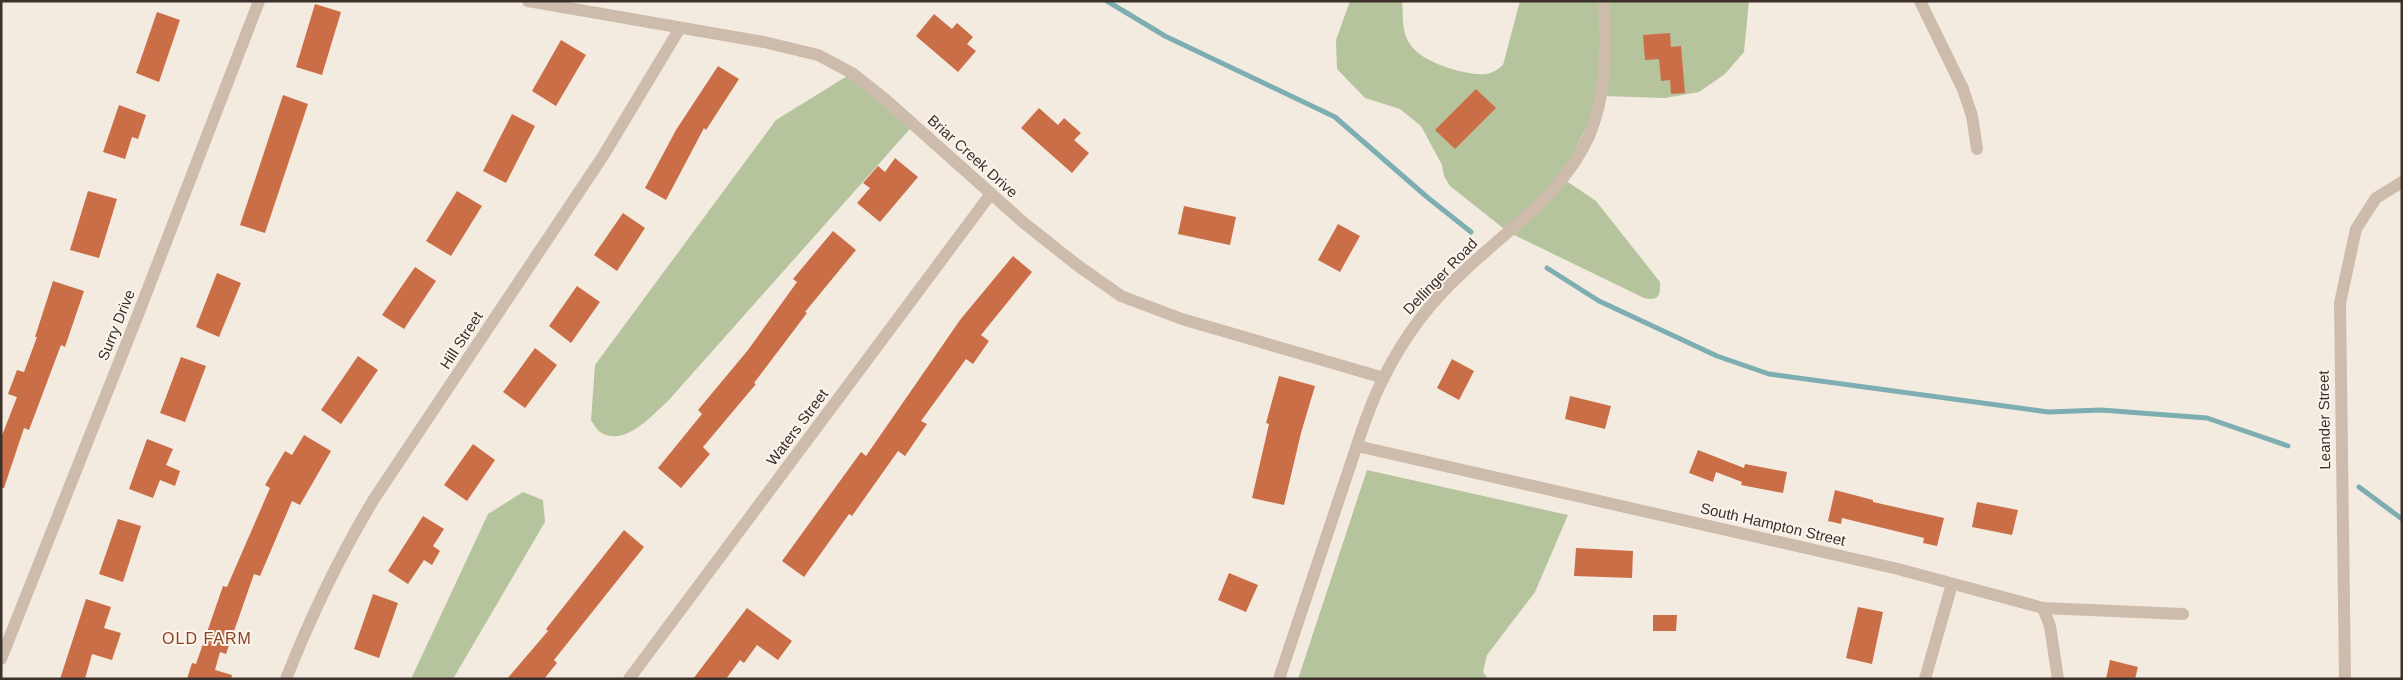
<svg xmlns="http://www.w3.org/2000/svg" width="2403" height="680" viewBox="0 0 2403 680" font-family="Helvetica,sans-serif">
<rect width="100%" height="100%" fill="#f4ebe0"/>
<!-- green -->
<g fill="#b6c49e">
<path d="M1350 1H1402C1404 18 1400 34 1414 49 1426 63 1467 76 1486 74 1493 73 1497 70 1503 65L1520 1H1749L1744 52 1725 74 1699 92 1665 98 1601 96 1562 178 1596 201 1660 282C1661 296 1658 301 1644 298L1508 232 1450 186 1444 176 1442 165 1421 126 1400 109 1365 98 1337 69 1336 40Z"/>
<path d="M852 73 917 121 668 401C652 415 625 448 600 432 597 430 593 423 591 420L595 365 776 120Z"/>
<path d="M1367 470 1568 515 1535 592 1487 655 1483 672 1488 679H1298Z"/>
<path d="M523 492 543 500 545 522 453 679H411L488 514Z"/>
</g>
<g fill="none" stroke-linecap="round" stroke-linejoin="round">
<!-- stream -->
<g stroke="#7daeb2" stroke-width="5">
<path d="M1107 1 1165 36 1335 117 1427 197 1471 232"/>
<path d="M1547 268 1599 301 1717 356 1769 374 2048 412 2101 410 2207 418 2288 446"/>
<path d="M2359 487 2402 519"/>
</g>
</g>
<!-- building -->
<g fill="#ca6e48">
<path d="M315 4 341 12 322 75 296 67Z"/>
<path d="M157 12 180 20 159 82 136 73Z"/>
<path d="M934 14 952 29 957 23 973 37 967 44 976 51 958 72 916 36Z"/>
<path d="M1670 33 1671 47 1681 46 1685 93 1671 94 1670 80 1661 81 1659 59 1645 60 1643 35Z"/>
<path d="M561 40 586 55 556 106 532 91Z"/>
<path d="M718 66 739 79 706 130 704 128 666 200 645 188 676 130Z"/>
<path d="M1476 89 1496 108 1455 149 1435 130Z"/>
<path d="M283 95 308 104 265 233 240 225Z"/>
<path d="M119 105 146 115 138 139 132 137 125 159 103 152Z"/>
<path d="M1039 108 1058 125 1064 118 1081 133 1074 140 1089 153 1072 173 1021 128Z"/>
<path d="M512 114 535 126 506 183 483 171Z"/>
<path d="M895 158 918 177 880 222 857 203 870 188 863 183 878 166 885 172Z"/>
<path d="M88 191 117 199 99 258 70 250Z"/>
<path d="M457 191 482 206 451 256 426 241Z"/>
<path d="M1184 206 1236 217 1230 245 1178 234Z"/>
<path d="M623 213 645 228 617 271 594 255Z"/>
<path d="M1338 224 1360 236 1340 272 1318 260Z"/>
<path d="M833 231 856 250 805 312 807 313 754 383 756 384 703 447 710 454 681 488 658 468 702 414 698 410 748 350 797 282 793 279Z"/>
<path d="M1013 256 1032 272 981 335 989 341 973 364 966 359 921 421 927 424 905 456 898 451 852 516 849 514 804 577 782 561 861 452 866 456 960 320Z"/>
<path d="M415 267 436 281 404 329 382 315Z"/>
<path d="M217 273 241 283 219 337 196 327Z"/>
<path d="M53 281 84 291 65 347 61 345 29 430 24 428 4 488H1V438L17 397 8 394 17 370 24 372 37 337H35Z"/>
<path d="M577 286 600 302 571 343 549 326Z"/>
<path d="M535 348 557 365 525 408 503 392Z"/>
<path d="M358 356 378 370 341 424 321 410Z"/>
<path d="M181 357 206 366 185 422 160 413Z"/>
<path d="M1452 359 1474 371 1459 400 1437 388Z"/>
<path d="M1279 376 1315 386 1301 433 1284 505 1252 498 1269 424 1266 423Z"/>
<path d="M1570 396 1611 406 1605 429 1565 419Z"/>
<path d="M304 435 331 451 300 505 292 501 260 576 254 574 226 654 220 652 215 670 232 675 231 679H187L192 663 196 664 223 586 227 587 270 488 265 485 285 451 292 455Z"/>
<path d="M147 439 173 449 166 465 180 471 175 486 160 480 153 498 129 489Z"/>
<path d="M473 444 495 460 467 501 444 485Z"/>
<path d="M1698 450 1744 468 1745 464 1787 472 1783 493 1741 485 1742 482 1716 472 1713 482 1689 473Z"/>
<path d="M1835 490 1873 500V502L1944 518 1937 546 1923 543 1924 538 1842 518 1841 524 1828 521Z"/>
<path d="M1977 502 2018 510 2012 535 1972 527Z"/>
<path d="M423 516 444 529 433 546 440 551 432 565 424 560 408 584 388 571Z"/>
<path d="M118 519 141 526 123 582 99 574Z"/>
<path d="M624 530 644 547 554 660 557 663 544 679H507L548 631 546 629Z"/>
<path d="M1576 548 1633 551 1632 578 1574 576Z"/>
<path d="M1229 573 1258 585 1246 612 1218 600Z"/>
<path d="M373 594 398 603 379 658 354 649Z"/>
<path d="M86 599 111 607 104 628 121 633 112 660 92 654 85 679H60Z"/>
<path d="M1858 607 1883 612 1872 664 1846 658Z"/>
<path d="M747 608 792 641 778 660 757 645 744 663 740 660 726 679H693Z"/>
<path d="M1653 615H1677L1676 631H1653Z"/>
<path d="M2110 660 2138 667 2135 679H2106Z"/>
</g>
<g fill="none" stroke-linecap="round" stroke-linejoin="round">
<!-- minor -->
<g stroke="#cdbcab" stroke-width="12">
<path d="M528 1 764 42 818 55 852 73 886 100 1024 223 1077 265 1121 296 1182 319 1384 378"/>
<path d="M1920 1 1963 89 1972 116 1977 149"/>
<path d="M1357 446 1898 569 2043 608 2183 614"/>
<path d="M2043 608 2050 626 2058 679"/>
<path d="M1 659 139 312 259 1"/>
<path d="M286 679C311 616 339 557 374 499L603 156 680 28"/>
<path d="M629 679 990 195"/>
<path d="M1925 679 1952 584"/>
<path d="M2345 679 2340 303 2356 229 2376 198 2402 182"/>
</g>
<!-- tertiary -->
<path stroke="#cdbcab" stroke-width="12" d="M1279 679C1300 616 1321 553 1342 490 1355 453 1366 412 1384 377 1404 337 1430 302 1463 272 1507 230 1564 193 1589 136 1607 95 1606 45 1604 1"/>
</g>
<g text-anchor="middle" dominant-baseline="central" stroke-width="4" stroke-linejoin="round" paint-order="stroke">
<!-- street labels -->
<g font-size="15" fill="#3b302a" stroke="#fbf5ed">
<text transform="translate(973 156) rotate(42)">Briar Creek Drive</text>
<text transform="translate(1440 276) rotate(-46)">Dellinger Road</text>
<text transform="translate(116 325) rotate(-68)">Surry Drive</text>
<text transform="translate(461 340) rotate(-57)">Hill Street</text>
<text transform="translate(2324 420) rotate(-91)">Leander Street</text>
<text transform="translate(797 427) rotate(-53)">Waters Street</text>
<text transform="translate(1773 524) rotate(13)">South Hampton Street</text>
</g>
<!-- neighbourhood labels -->
<g font-size="16" letter-spacing="1" fill="#8d3f20" stroke="#fbf5ed">
<text x="207" y="638">OLD FARM</text>
</g>
</g>
<!-- border -->
<rect width="2403" height="680" fill="none" stroke="#3b302a" stroke-width="5"/>
</svg>
